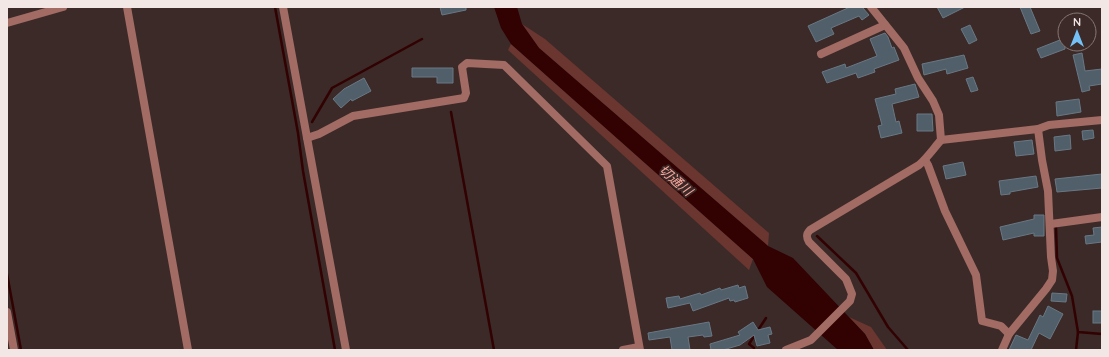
<svg xmlns="http://www.w3.org/2000/svg" width="1109" height="357" viewBox="0 0 1109 357" font-family="Quicksand,'Noto Sans JP',sans-serif">
<rect width="100%" height="100%" fill="#3b2a28"/>
<!-- green -->
<g fill="#6b3530">
<path d="M522 24 545 39 769 233 768 246 539 48Z"/>
<path d="M511 44 753 259 749 270 508 50Z"/>
<path d="M849 317 871 327 887 350H874L865 334Z"/>
</g>
<!-- water -->
<path fill="#320102" d="M494 7H517L522 24 539 48 768 246 793 258 865 334 874 350H838L767 287 753 259 511 44 501 28Z"/>
<g fill="none" stroke-linecap="round" stroke-linejoin="round">
<!-- stream -->
<g stroke="#320102" stroke-width="2.5">
<path d="M275 7 298 133 303 171 335 350"/>
<path d="M451 112 494 350"/>
<path d="M312 122 332 88 422 39"/>
<path d="M1056 227 1057 258 1072 296 1078 332 1102 334"/>
<path d="M817 236 856 273 888 327 908 350"/>
<path d="M7 274 21 350"/>
<path d="M754 348 749 344 766 318"/>
<path d="M1076 350 1078 332"/>
</g>
</g>
<!-- building -->
<g fill="#505f6a" stroke="#697884">
<path d="M440 7H466V10L442 15Z"/>
<path d="M850 7H862L869 15 862 20 859 16 831 28 834 34 816 42 808 26Z"/>
<path d="M937 7H965L943 18Z"/>
<path d="M1020 7H1030L1040 31 1031 34Z"/>
<path d="M970 25 977 40 969 44 961 29Z"/>
<path d="M885 33 888 37 892 48 894 47 899 60 874 69 875 72 858 78 856 73 827 83 822 72 845 64 846 68 877 56 870 39Z"/>
<path d="M1065 38V49L1041 58 1037 49Z"/>
<path d="M1082 53 1085 71 1102 69V84L1089 86 1090 90 1082 92 1073 55Z"/>
<path d="M964 55 968 68 947 74 946 69 924 75 922 64Z"/>
<path d="M412 68H453V83H437V77H412Z"/>
<path d="M973 77 978 90 971 92 966 79Z"/>
<path d="M364 78 371 91 352 101 351 99 341 108 333 99 344 89Z"/>
<path d="M915 84 919 97 892 104 896 122 899 121 902 133 881 138 878 126 882 125 875 99 896 94 895 89Z"/>
<path d="M1079 99 1081 112 1057 116 1056 102Z"/>
<path d="M917 114H932L933 131H917Z"/>
<path d="M1093 130 1094 138 1083 140 1082 131Z"/>
<path d="M1070 135 1071 149 1055 151 1054 137Z"/>
<path d="M1032 140 1034 154 1016 156 1014 142Z"/>
<path d="M963 162 966 175 946 179 943 166Z"/>
<path d="M1102 174V188L1057 192 1055 179Z"/>
<path d="M1036 176 1038 187 1010 192V194L1001 195 999 181Z"/>
<path d="M1034 215H1044V236H1034V233L1003 240 1000 227 1034 219Z"/>
<path d="M1102 227V242L1086 244 1085 236 1094 235 1093 228Z"/>
<path d="M738 285 739 288 745 286 748 298 735 302 734 300 730 301 729 298 693 311 690 303 668 308 666 298 679 296 680 299 700 293 701 295 720 288 721 290Z"/>
<path d="M1052 293 1067 294 1066 302 1051 301Z"/>
<path d="M1048 306 1063 314 1050 339 1039 333 1031 350H1009L1016 335 1028 340 1040 315 1043 317Z"/>
<rect x="1093" y="311" width="9" height="12"/>
<path d="M709 322 712 336 704 337 703 335 688 337 690 350H672L670 337 649 340 648 333Z"/>
<path d="M753 322 758 330 770 327 772 334 768 335 770 343 757 346 754 335 740 345 723 350H711L710 344 740 335 738 332Z"/>
</g>
<g fill="none" stroke-linecap="round" stroke-linejoin="round">
<!-- minor -->
<g stroke="#a26b64" stroke-width="8">
<path d="M127 7 188 350"/>
<path d="M7 23 63 7"/>
<path d="M821 54 885 25"/>
<path d="M307 138 319 134 353 116 464 98 466 93 462 67 467 63 504 65 607 166 640 350"/>
<path d="M941 140 1038 129 1049 125 1102 120"/>
<path d="M925 160 928 165 945 211 976 275 982 321 1001 326 1009 334"/>
<path d="M1051 224 1102 217"/>
<path d="M7 312 14 350"/>
<path d="M623 350 639 347"/>
<path d="M786 350 811 340 850 301 852 294 846 279 809 242C806 237 806 234 810 230L919 165C927 158 934 148 941 140L939 115 933 101 918 78 904 48 871 7"/>
<path d="M1002 350 1009 334 1046 289 1052 280 1053 271 1051 257 1048 191 1042 160 1038 129"/>
</g>
<!-- tertiary -->
<path stroke="#a26b64" stroke-width="8" d="M283 7 346 350"/>
</g>
<g text-anchor="middle" dominant-baseline="central" stroke-width="3.5" stroke-linejoin="round" paint-order="stroke">
<!-- water labels -->
<g font-size="13" font-style="italic" fill="#fea89e" stroke="#3b2a28">
<text transform="translate(676 180) rotate(41)">切通川</text>
</g>
</g>
<!-- border -->
<rect width="1109" height="357" fill="none" stroke="#f3e7e6" stroke-width="16"/>
<!-- north arrow -->
<g transform="translate(1077 32)"><circle r="19" fill="#3b2a28" stroke="#857674"/>
<path d="M0-3L7 15L0 10L-7 15Z" fill="#73c1f6"/>
<text y="-6" font-size="11" font-weight="bold" text-anchor="middle" fill="#f3e7e6">N</text>
</g>
</svg>
